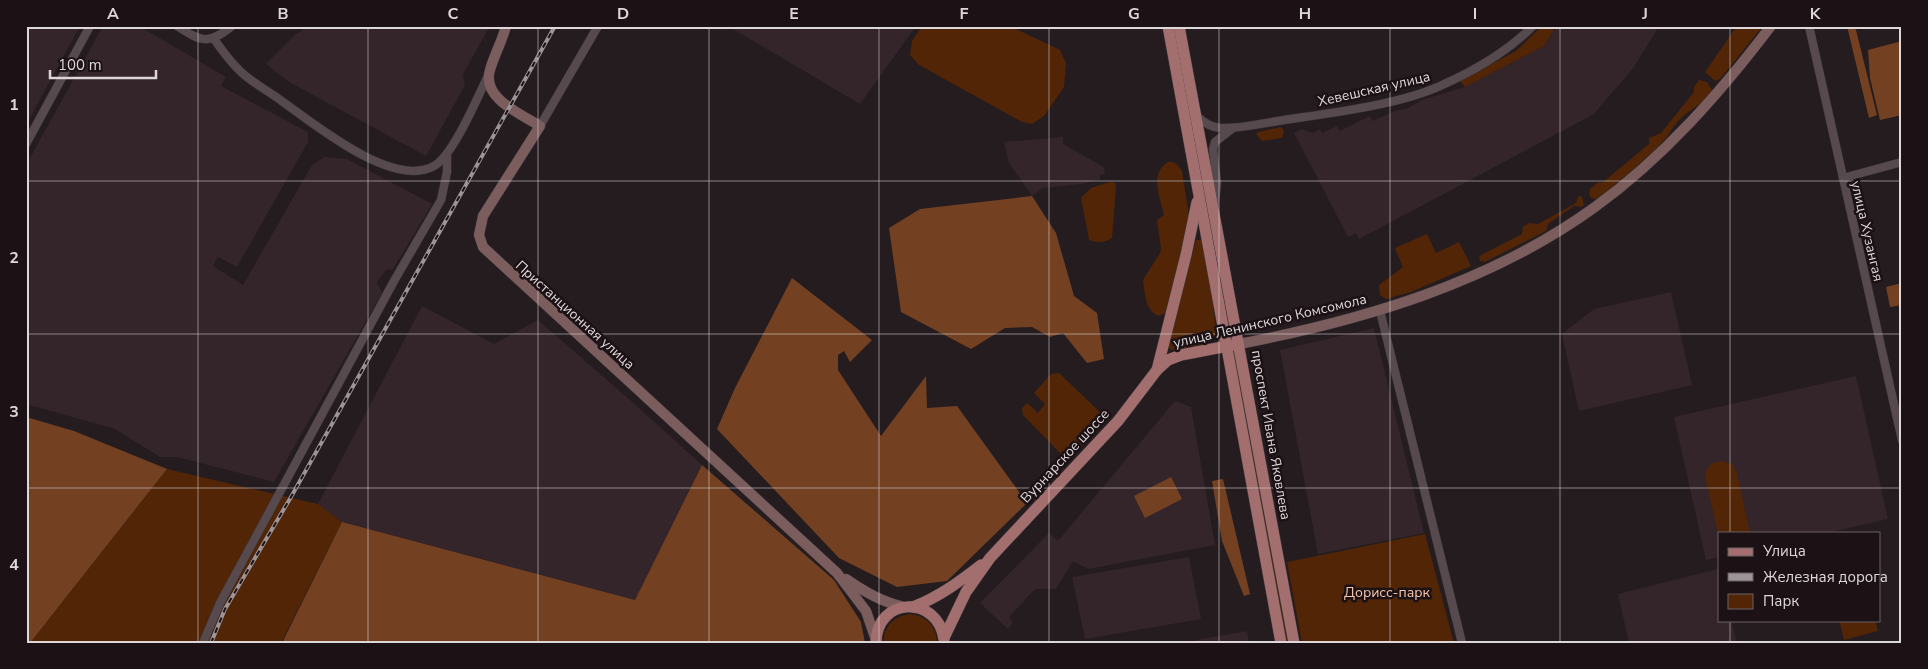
<svg xmlns="http://www.w3.org/2000/svg" width="1928" height="669" viewBox="0 0 1928 669" font-family="'Nunito Sans',sans-serif">
<rect width="100%" height="100%" fill="#251c1f"/>
<!-- built -->
<g fill="#34252a">
<path d="M26 26H80L26 125Z"/>
<path d="M103 26H139L226 77 221 86 308 132V142L237 267 218 257 213 266 243 285 312 165 325 157 347 159 432 204 393 269 386 270 377 282 382 293 274 482 177 457H160L115 429 26 404V165Z"/>
<path d="M309 26H490L463 74 465 85 426 156 289 82 266 64 296 34Z"/>
<path d="M728 26H916L860 104Z"/>
<path d="M1557 26H1659L1634 67 1594 114 1359 239 1356 233 1348 237 1294 133 1302 129 1313 133 1320 129 1322 133 1337 126 1340 131 1370 116 1373 121 1394 111 1406 109 1422 100 1465 87 1544 46Z"/>
<path d="M1063 137V144L1104 167 1105 174 1100 175V179L1082 184 1043 188 1032 196 1009 163 1004 142Z"/>
<path d="M1671 292 1692 385 1579 411 1562 334 1594 309Z"/>
<path d="M422 306 494 344 538 320 630 400 702 465 635 600 342 522 318 504Z"/>
<path d="M1374 328 1424 533 1318 554 1280 350Z"/>
<path d="M1856 376 1888 519 1827 533H1719V557L1706 560 1674 417Z"/>
<path d="M1175 401 1191 407 1215 545 1088 569 1073 561 1056 589H1035L1009 617 1013 623 1008 629 980 603 1049 533 1058 541Z"/>
<path d="M1189 557 1201 619 1085 639 1072 577Z"/>
<path d="M1718 569 1719 620H1731L1737 643H1629L1618 594Z"/>
<path d="M1247 631 1249 643H1182L1197 640Z"/>
</g>
<!-- green -->
<g fill="#512506">
<path d="M922 26H1010L1060 50 1066 63 1064 87 1044 116 1032 124 1022 122 919 65 910 55 912 41Z"/>
<path d="M1542 26H1550L1554 30 1544 46 1465 87 1460 81 1516 51Z"/>
<path d="M1737 26H1763L1720 79 1715 81 1705 72Z"/>
<path d="M1699 80 1707 82 1712 90C1706 103 1691 108 1681 118 1673 126 1671 132 1665 139 1646 160 1622 178 1601 196L1595 199 1591 198 1589 194 1590 189 1598 182 1602 183 1649 144V138L1661 133 1694 92V87Z"/>
<path d="M1281 127 1284 130 1282 138 1262 141 1256 134 1258 132Z"/>
<path d="M1168 162C1175 161 1178 165 1182 171L1189 216 1168 312 1159 316C1145 311 1145 293 1143 280L1160 253 1161 248 1157 220 1164 215C1160 197 1149 174 1168 162Z"/>
<path d="M1110 182 1115 183 1116 187 1112 238C1104 243 1098 243 1089 240L1081 198 1091 188Z"/>
<path d="M1580 196 1582 197 1584 205 1582 207 1574 206 1548 224 1546 231 1485 262 1480 261 1479 258 1481 255 1522 234 1523 227 1529 223 1538 224 1576 203 1578 197Z"/>
<path d="M1427 234 1436 253 1459 242 1471 266 1411 292 1386 299 1380 295 1379 285 1403 267 1395 248Z"/>
<path d="M1196 240H1201L1204 245 1217 334C1212 345 1183 351 1172 350L1169 348V343Z"/>
<path d="M1235 354 1288 643H1285L1232 355Z"/>
<path d="M1059 373 1102 414 1103 424 1071 457 1063 456 1023 415 1022 408 1027 403 1038 413 1045 404 1034 393 1051 374Z"/>
<path d="M1721 461 1732 464 1736 470 1750 533H1719V537L1705 477C1706 466 1711 463 1721 461Z"/>
<path d="M167 469 318 504 342 522 281 643H30Z"/>
<path d="M1425 534 1454 643H1302L1287 562Z"/>
<path d="M910 614C926 616 937 626 937 643H883C884 626 894 616 910 614Z"/>
<path d="M1839 620H1875L1878 631 1844 640Z"/>
</g>
<!-- forest -->
<g fill="#734122">
<path d="M1847 26H1855L1877 115 1869 118Z"/>
<path d="M1902 41V115L1880 120 1870 78 1868 50Z"/>
<path d="M1032 196 1056 233 1074 296 1097 313 1104 359 1087 363 1063 333 1050 337 1032 327 1005 328 971 349 901 312 889 228 920 209Z"/>
<path d="M792 278 872 340 850 362 844 351 838 355V370L881 436 926 376 927 408 957 406 1027 503 947 581 897 587 839 558 717 429 735 388Z"/>
<path d="M1902 283V305L1890 307 1886 287Z"/>
<path d="M26 417 74 431 167 469 30 643H26Z"/>
<path d="M702 465 834 580 861 622 865 643H282L342 522 635 600Z"/>
<path d="M1171 477 1182 499 1145 518 1134 496Z"/>
<path d="M1223 479 1250 594 1244 596 1222 541 1212 481Z"/>
</g>
<g fill="none" stroke-linecap="round" stroke-linejoin="round">
<!-- street casing -->
<g stroke="#40383b" stroke-width="9">
<g id="street">
<path d="M177 26C202 42 208 45 232 26"/>
<path d="M1809 26 1902 440"/>
<path d="M214 39C221 49 229 60 238 69 250 82 269 91 283 102 316 125 393 189 434 166 453 156 477 98 488 76"/>
<path d="M1197 116C1203 122 1210 127 1220 128 1241 129 1263 123 1284 120 1331 113 1398 105 1440 86 1474 71 1507 52 1533 26"/>
<path d="M540 126 598 26"/>
<path d="M26 144 90 26"/>
<path d="M1843 178 1902 162"/>
<path d="M1214 207 1217 183 1213 149 1215 142 1233 128"/>
<path d="M1380 311 1462 643"/>
<path d="M203 643 220 603 394 281 441 200 447 172V156"/>
</g>
</g>
<!-- secondary casing -->
<g stroke="#40383b" stroke-width="11">
<g id="secondary">
<path d="M506 26C502 42 494 55 490 70 481 98 521 114 540 126L483 216 479 235 483 247 837 573 866 611 876 640"/>
<path d="M1239 344C1364 320 1490 283 1595 207 1664 157 1720 93 1771 26"/>
<path d="M846 579C865 592 882 602 904 607"/>
</g>
</g>
<!-- primary casing -->
<g stroke="#40383b" stroke-width="12">
<g id="primary">
<path d="M1168 26 1281 643"/>
<path d="M1179 26 1294 643"/>
<path d="M1157 370 1186 255 1197 202"/>
<path d="M913 607C939 597 959 582 981 565"/>
<path d="M944 638 966 592 990 558 1118 421 1157 370 1168 360 1181 355 1233 345"/>
<path d="M876 643C876 597 937 594 944 639"/>
</g>
</g>
<!-- street -->
<use href="#street" stroke="#564a4e" stroke-width="8"/>
<!-- secondary -->
<use href="#secondary" stroke="#7c5d5e" stroke-width="10"/>
<!-- primary -->
<use href="#primary" stroke="#a26f6e" stroke-width="11"/>
<!-- rail casing -->
<g stroke="#9c9496" stroke-width="4">
<path id="rail" d="M211 643 225 609 291 497 555 26"/>
</g>
<!-- rail -->
<use href="#rail" stroke="#1c1216" stroke-width="2" stroke-dasharray="5.5" stroke-linecap="butt"/>
</g>
<!-- grid -->
<path fill="none" stroke="#ded7d9" stroke-width="1" stroke-opacity="0.55" d="M198 26V643M368 26V643M538 26V643M709 26V643M879 26V643M1049 26V643M1219 26V643M1390 26V643M1560 26V643M1730 26V533M26 181H1902M26 334H1902M26 488H1902M1730 620V643"/>
<g text-anchor="middle" dominant-baseline="central" stroke-width="5" stroke-linejoin="round" paint-order="stroke">
<!-- street labels -->
<g font-size="14" fill="#ded7d9" stroke="#1c1216">
<text transform="translate(1374 89) rotate(-13)">Хевешская улица</text>
<text transform="translate(1867 231) rotate(77)">улица Хузангая</text>
<text transform="translate(575 315) rotate(42)">Пристанционная улица</text>
<text transform="translate(1270 321) rotate(-13)">улица Ленинского Комсомола</text>
<text transform="translate(1271 435) rotate(80)">проспект Ивана Яковлева</text>
<text transform="translate(1065 456) rotate(-47)">Вурнарское шоссе</text>
</g>
<!-- park labels -->
<g font-size="14" fill="#f6c5aa" stroke="#1c1216">
<text x="1387" y="592">Дорисс-парк</text>
</g>
</g>
<!-- border -->
<rect width="1928" height="669" fill="none" stroke="#1c1216" stroke-width="55"/>
<!-- legend -->
<rect x="1718" y="532" width="162" height="90" fill="#1c1216" stroke="#6a6164"/>
<rect x="1728" y="548" width="25" height="8" fill="#a26f6e" stroke="#6a6164"/>
<text x="1763" y="556" font-size="15" fill="#ded7d9">Улица</text>
<rect x="1728" y="573" width="25" height="8" fill="#9c9496" stroke="#6a6164"/>
<text x="1763" y="582" font-size="15" fill="#ded7d9">Железная дорога</text>
<rect x="1728" y="594" width="25" height="15" fill="#512506" stroke="#6a6164"/>
<text x="1763" y="606" font-size="15" fill="#ded7d9">Парк</text>
<!-- scale -->
<path d="M50 70v8h106v-8" fill="none" stroke="#ded7d9" stroke-width="2.5"/>
<text x="58" y="70" font-size="15" fill="#ded7d9" stroke="#1c1216" stroke-width="4" paint-order="stroke">100 m</text>
<rect x="28" y="28" width="1872" height="614" fill="none" stroke="#ded7d9" stroke-width="2"/>
<g font-size="16" text-anchor="middle" font-weight="bold" fill="#ded7d9">
<text x="113" y="19">A</text>
<text x="283" y="19">B</text>
<text x="453" y="19">C</text>
<text x="623" y="19">D</text>
<text x="794" y="19">E</text>
<text x="964" y="19">F</text>
<text x="1134" y="19">G</text>
<text x="1305" y="19">H</text>
<text x="1475" y="19">I</text>
<text x="1645" y="19">J</text>
<text x="1815" y="19">K</text>
<text x="14" y="110">1</text>
<text x="14" y="263">2</text>
<text x="14" y="417">3</text>
<text x="14" y="570">4</text>
</g>
</svg>
